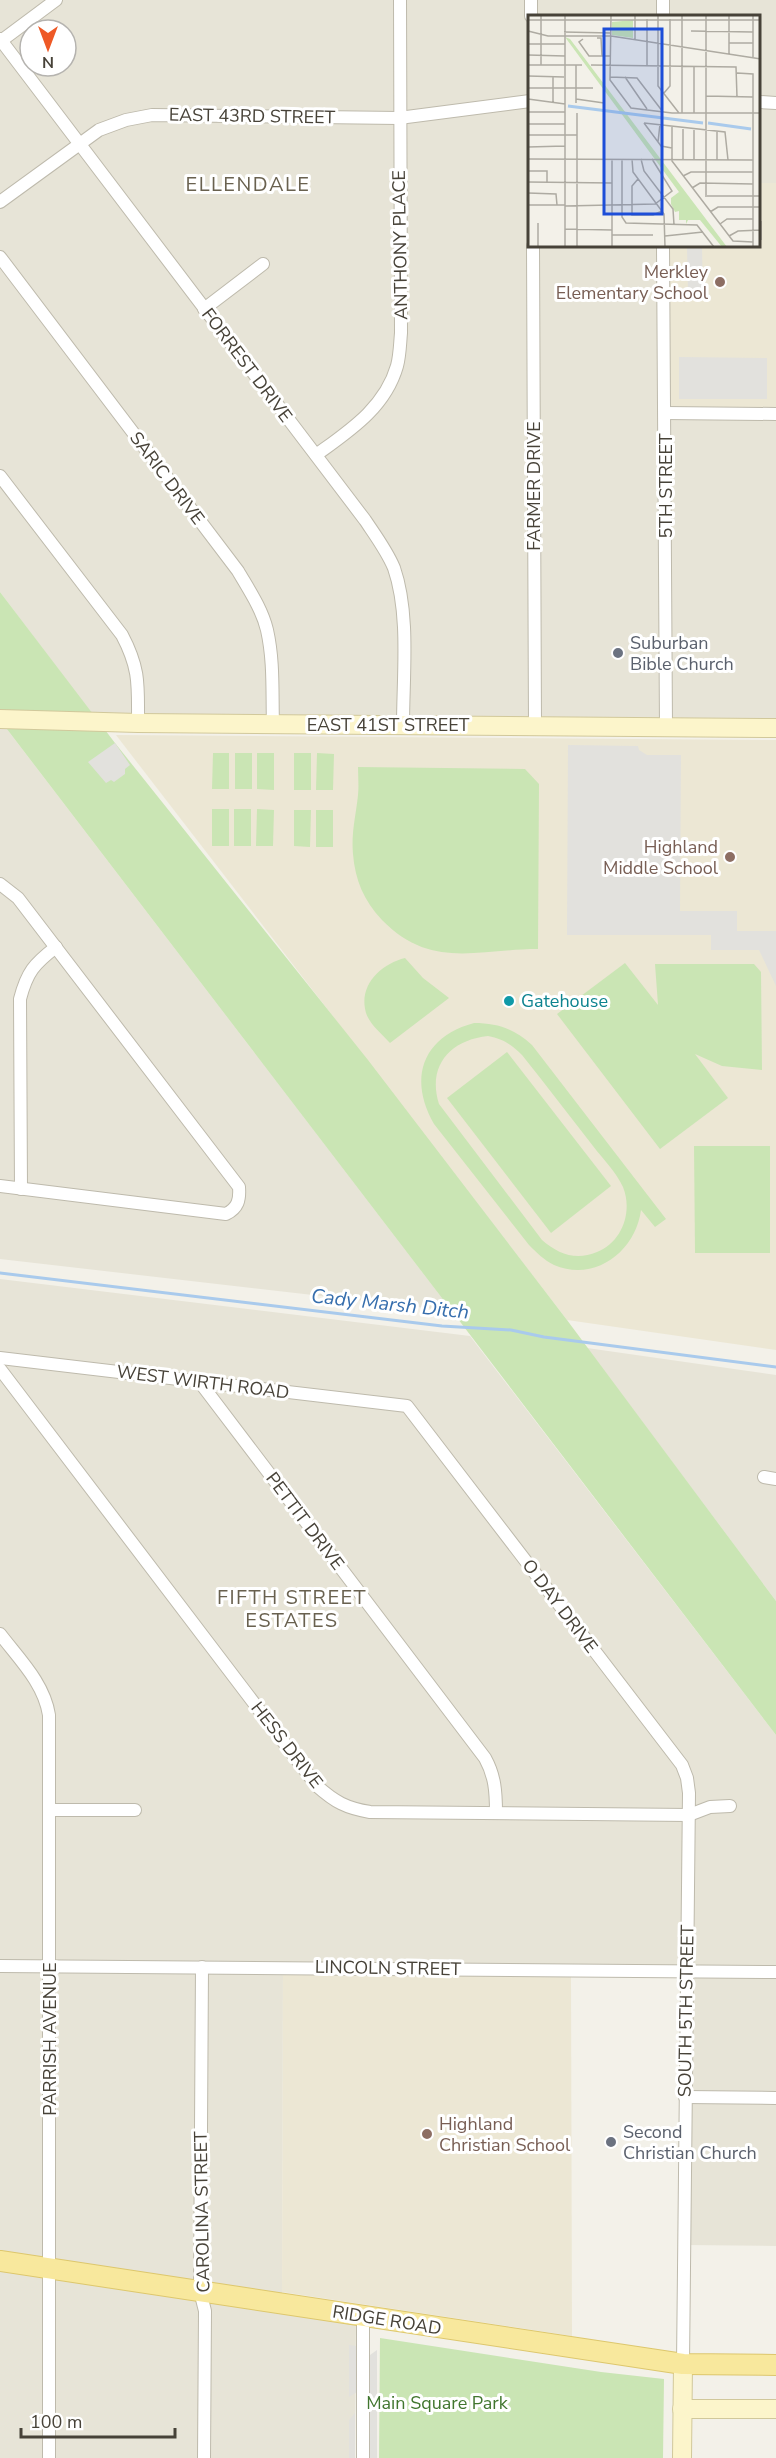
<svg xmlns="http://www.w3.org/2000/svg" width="776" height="2458" viewBox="0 0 776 2458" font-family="'Nunito Sans',sans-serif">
<rect width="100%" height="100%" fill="#f3f1e9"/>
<!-- residential -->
<g fill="#e7e4d7" fill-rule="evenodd">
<path d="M0 0H776V183H760V16H530V246H663L776 414V728L98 722 0 592ZM30 30H66V66H30Z"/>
<path d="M0 720 452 1311 0 1259Z"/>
<path d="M0 1279 470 1336 776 1735V2246L687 2245 690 1969 0 1963Z"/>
<path d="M587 1348 776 1375V1601Z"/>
<path d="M0 1968 283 1970 282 2300 0 2258Z"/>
<path d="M0 2270 356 2322 355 2458H0Z"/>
</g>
<!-- education -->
<g fill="#ece7d4">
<path d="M760 183H776V414L665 413 663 246H760Z"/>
<path d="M116 735 776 740V1350L567 1320Z"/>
<path d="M283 1974 571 1977 572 2336 282 2292Z"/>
</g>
<!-- green -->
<g fill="#cae5b4" fill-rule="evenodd">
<path d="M0 592 115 743 368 1060 567 1320 776 1601V1735L0 720Z"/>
<path d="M213 753H229V789H212Z"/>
<rect x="235" y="753" width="17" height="36"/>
<path d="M257 753H274V790L257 789Z"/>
<rect x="294" y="753" width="17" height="37"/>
<path d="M317 753 334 754 333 790H316Z"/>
<path d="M358 767 525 769 539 784 538 949C477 949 431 970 382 920 364 901 355 880 353 854 351 833 356 815 358 795 359 786 358 776 358 767Z"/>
<rect x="212" y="809" width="17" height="37"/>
<rect x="234" y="809" width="17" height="37"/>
<path d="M257 809 274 810 273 846H256Z"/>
<path d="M294 810H311L310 847 294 846Z"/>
<rect x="316" y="810" width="17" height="37"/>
<path d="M405 958 423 978 449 998 390 1043C382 1034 370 1025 366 1013 358 985 381 964 405 958Z"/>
<path d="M625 963 658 1005 655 964H754L761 972 762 1070 722 1066 695 1054 728 1098 660 1149 557 1014Z"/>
<path d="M474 1023C498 1023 514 1029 532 1045L666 1219 655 1227 641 1210C636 1250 596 1283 554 1265 544 1260 537 1253 529 1245L434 1124C408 1079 422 1037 474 1023ZM488 1036C503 1039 511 1044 522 1055 546 1085 569 1115 593 1146 603 1159 616 1172 623 1187 633 1212 622 1242 597 1252 576 1261 558 1254 542 1240L439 1104C427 1066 450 1040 488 1036Z"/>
<path d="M507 1052 611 1186 551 1233 447 1098Z"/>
<path d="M694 1146H770V1253H695Z"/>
<path d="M380 2338 601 2372 664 2379 663 2458H379Z"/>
</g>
<!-- parking -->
<g fill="#e2e1dd">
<path d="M687 246H702L703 295H688Z"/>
<path d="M679 357 767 358V399H679Z"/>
<path d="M115 743 130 765 125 769V774L114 782 111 780 106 783 88 762Z"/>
<path d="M568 745 638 746 639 750 647 755H681L680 911H737V931H776V986L759 950H711V935H567Z"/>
<path d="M349 2345 357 2346V2392L349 2397Z"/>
<path d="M377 2350V2458H370V2355Z"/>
<path d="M355 2413V2458H349V2420Z"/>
</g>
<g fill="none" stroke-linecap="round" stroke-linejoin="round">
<!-- stream -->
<path stroke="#a9caec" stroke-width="3" d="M0 1273 442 1326 511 1330 544 1337 776 1367"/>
<!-- street casing -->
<g stroke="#bebaac" stroke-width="14">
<g id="street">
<path d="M531 0V16"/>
<path d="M663 0V16"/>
<path d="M0 39 365 520C375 535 387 551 394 568 410 614 403 676 403 725"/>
<path d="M1 41 56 0"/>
<path d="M760 102 776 103"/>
<path d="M0 202 99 130 126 120 152 115 399 118 530 101"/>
<path d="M533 246 535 726"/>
<path d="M663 246 666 727"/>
<path d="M0 257 238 571C249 590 262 609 267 630 274 661 272 692 273 724"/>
<path d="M204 309 263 264"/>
<path d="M665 413 776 414"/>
<path d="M316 455C349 431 385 408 397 366 400 355 400 343 401 333L400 0"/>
<path d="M0 476 122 635C140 669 138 685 138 723"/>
<path d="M0 884 18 898 239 1187C240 1200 238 1208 226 1214L0 1186"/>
<path d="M21 1189 20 999C27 972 34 964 56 947"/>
<path d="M0 1358 407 1406 682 1765 687 1778 689 1793 683 2364"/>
<path d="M0 1369 317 1786C335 1802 346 1808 370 1812L689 1815 710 1807 730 1806"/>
<path d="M199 1381 485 1758C495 1776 496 1792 496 1813"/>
<path d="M764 1477 776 1479"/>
<path d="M0 1634C19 1659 44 1683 49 1715V2458"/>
<path d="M50 1810H135"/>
<path d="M0 1966 776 1972"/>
<path d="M202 1967 200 2291 205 2311 204 2458"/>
<path d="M685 2097 776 2098"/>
<path d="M363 2317V2458"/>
</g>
</g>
<!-- secondary casing -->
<g stroke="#d1c89b" stroke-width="20">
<g id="secondary">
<path d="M0 719 138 723 776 728"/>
<path d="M682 2409H776"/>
<path d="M682 2458 683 2364"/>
</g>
</g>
<!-- primary casing -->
<g stroke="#ddc76d" stroke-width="22">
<path id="primary" d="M0 2261 683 2364 776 2365"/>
</g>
<!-- street -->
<use href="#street" stroke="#fff" stroke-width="12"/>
<!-- secondary -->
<use href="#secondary" stroke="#fcf5cb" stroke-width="18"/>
<!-- primary -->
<use href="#primary" stroke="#f8e89d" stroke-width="20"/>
</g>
<!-- markers -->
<g fill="#8d6e63" stroke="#fff" stroke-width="2">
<circle cx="720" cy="282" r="6"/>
<circle cx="730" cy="857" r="6"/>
<circle cx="427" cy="2134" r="6"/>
</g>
<g fill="#6b7280" stroke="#fff" stroke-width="2">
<circle cx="618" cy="653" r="6"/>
<circle cx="611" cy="2142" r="6"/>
</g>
<circle fill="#0f9aa8" stroke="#fff" stroke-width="2" cx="509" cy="1001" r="6"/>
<g text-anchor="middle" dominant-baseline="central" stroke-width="6" stroke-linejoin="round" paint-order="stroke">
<!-- street labels -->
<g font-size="18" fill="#474238" stroke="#fff">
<text transform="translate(252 116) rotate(1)">EAST 43RD STREET</text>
<text transform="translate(400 245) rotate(-91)">ANTHONY PLACE</text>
<text transform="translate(247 365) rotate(53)">FORREST DRIVE</text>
<text transform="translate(167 478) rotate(53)">SARIC DRIVE</text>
<text transform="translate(534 486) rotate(-90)">FARMER DRIVE</text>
<text transform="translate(666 486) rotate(-90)">5TH STREET</text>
<text x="388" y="725">EAST 41ST STREET</text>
<text transform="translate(203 1382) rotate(7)">WEST WIRTH ROAD</text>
<text transform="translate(305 1521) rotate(53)">PETTIT DRIVE</text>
<text transform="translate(560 1606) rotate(53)">O DAY DRIVE</text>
<text transform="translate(287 1745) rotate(52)">HESS DRIVE</text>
<text transform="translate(388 1968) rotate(1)">LINCOLN STREET</text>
<text transform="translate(686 2011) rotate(-89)">SOUTH 5TH STREET</text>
<text transform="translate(50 2039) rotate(-90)">PARRISH AVENUE</text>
<text transform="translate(202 2212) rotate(-91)">CAROLINA STREET</text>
<text transform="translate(387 2320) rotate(9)">RIDGE ROAD</text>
</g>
<!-- education labels -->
<g font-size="18" fill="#785e54" stroke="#fff" text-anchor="end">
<text x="708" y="272">Merkley<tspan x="708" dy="21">Elementary School</tspan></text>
<text x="718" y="847">Highland<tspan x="718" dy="21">Middle School</tspan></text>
<text x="439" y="2124" text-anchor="start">Highland<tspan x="439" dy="21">Christian School</tspan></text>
</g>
<!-- worship labels -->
<g font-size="18" fill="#5b616d" stroke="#fff" text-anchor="start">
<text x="630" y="643">Suburban<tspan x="630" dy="21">Bible Church</tspan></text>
<text x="623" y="2132">Second<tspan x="623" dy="21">Christian Church</tspan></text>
</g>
<!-- culture labels -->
<g font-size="18" fill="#0d838f" stroke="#fff" text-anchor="start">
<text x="521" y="1001">Gatehouse</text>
</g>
<!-- park labels -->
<g font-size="18" fill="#41762e" stroke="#fff">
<text x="437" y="2403">Main Square Park</text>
</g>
<!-- neighbourhood labels -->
<g font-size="20" letter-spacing="1.5" fill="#69614f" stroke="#fff">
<text x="248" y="184">ELLENDALE</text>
<text x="292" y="1597">FIFTH STREET<tspan x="292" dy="23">ESTATES</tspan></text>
</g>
<!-- water labels -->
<g font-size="20" font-style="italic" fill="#366ead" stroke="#fff">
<text transform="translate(390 1304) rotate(6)">Cady Marsh Ditch</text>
</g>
</g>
<!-- overview -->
<g transform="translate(528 15)">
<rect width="232" height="232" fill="#f3f1e9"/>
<path d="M105 5V23L84 20V7ZM37 22 42 24 199 232H194L172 205H160L158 209V205H151V196L147 197 143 189V183L151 177Z" fill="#cae5b4"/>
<path fill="none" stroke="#a9caec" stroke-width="3" d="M40 91 175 108M180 108 223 114"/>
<path fill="none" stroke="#aeaba2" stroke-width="1.5" d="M37 0V232M83 0 82 65 103 93 144 98H233M130 0V71L151 98M178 0V180M119 4V51M0 5H233M0 16 20 21H83L233 44M163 16 225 17M36 17 83 18M69 23H73L74 41M55 24 51 27 61 41H82M107 24V0M201 28H225M0 29H37M201 39V0M0 40 37 41M225 42V0M0 50H54M13 50V0M48 50V88M63 50 208 52 209 82M166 51V98M209 58 225 59V232M0 61 36 62M25 62V87M82 62 109 63 135 97M97 62 119 94M0 73H65M136 78 142 71V4M178 81 225 82M0 84 37 89M48 84 76 88M0 97H37M49 98V232M154 98V0M116 108 197 117 200 145M116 108 133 131 144 133M0 109H37M144 111V146L205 226 225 227M155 112V145M166 113V145M189 116V145M0 120H49M130 127 132 109M0 132 37 131M0 144 225 145M84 144V232M94 144V202L98 208 169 210 186 232M104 144 105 157 136 199 137 232M113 144 116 156 145 194 146 210M0 156H19V167M155 161 163 157H225M110 164 104 171V200H125L134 196M0 167 84 168M164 173 172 168 225 169M0 178 28 179 29 190M177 181H233M0 190H37M37 191 127 189 144 176 124 144M182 197 190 192H233M233 206V225M10 208V232M192 209 199 204H225M37 214 84 215M84 220H125M137 221 175 217M201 221 210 216 233 215"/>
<path fill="#1d4ed8" fill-opacity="0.15" stroke="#1d4ed8" stroke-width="3" d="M76 14H134V199H76Z"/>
<rect width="232" height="232" fill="none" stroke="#474238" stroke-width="3"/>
</g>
<!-- north arrow -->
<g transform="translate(48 48) rotate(180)"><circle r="28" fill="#ffffff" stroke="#b5b3af" stroke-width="1.5"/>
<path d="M0-4.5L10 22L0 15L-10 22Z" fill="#ee5926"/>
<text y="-9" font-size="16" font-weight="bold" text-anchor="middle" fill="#474238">N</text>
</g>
<!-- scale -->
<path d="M21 2428v9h154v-9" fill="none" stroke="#474238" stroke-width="3"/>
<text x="30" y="2428" font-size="18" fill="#474238" stroke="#ffffff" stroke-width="4.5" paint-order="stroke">100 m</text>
</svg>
